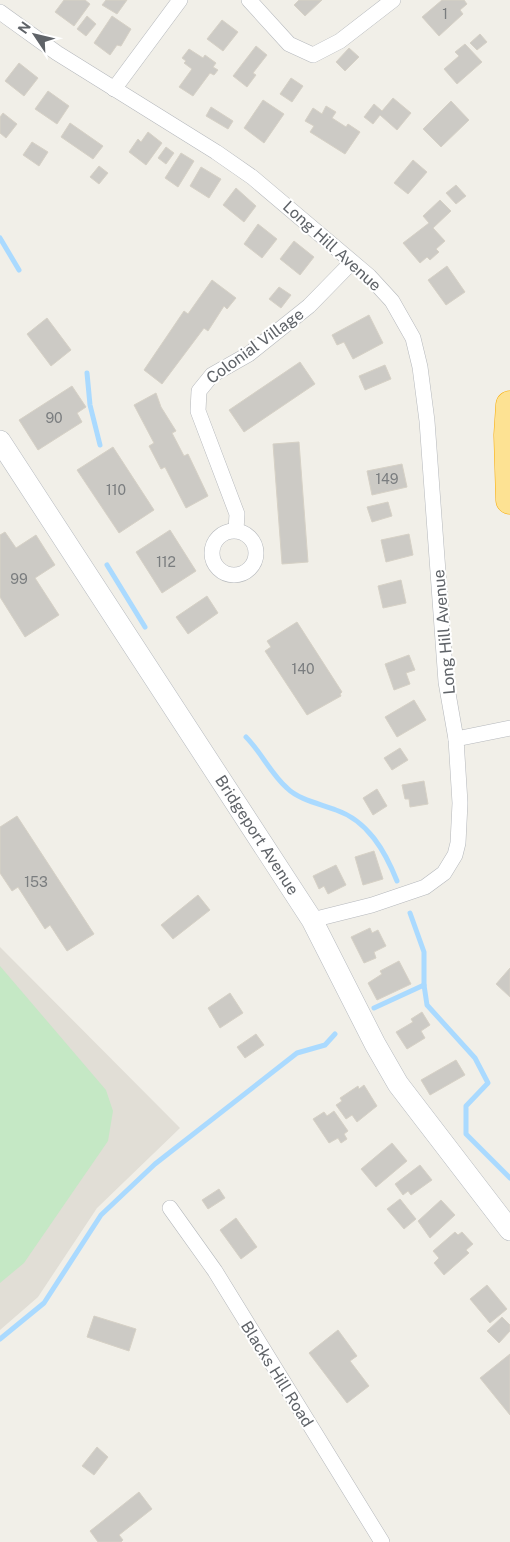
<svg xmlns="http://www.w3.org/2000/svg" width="510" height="1542" viewBox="0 0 510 1542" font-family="'Public Sans',sans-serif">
<rect width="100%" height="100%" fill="#f1efe8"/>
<!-- education -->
<path fill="#e1ded6" d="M0 947 180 1128 97 1208 38 1297 0 1330Z"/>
<!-- green -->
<path fill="#c5e8c5" d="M0 966 106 1090 113 1111 108 1141 24 1263 0 1283Z"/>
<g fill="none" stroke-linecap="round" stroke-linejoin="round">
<!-- stream -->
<g stroke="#aadaff" stroke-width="5">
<path d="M0 238 19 270"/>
<path d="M87 373 90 405 100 445"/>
<path d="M107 565 145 627"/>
<path d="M246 737C261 752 271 774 287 788 299 800 321 804 336 810 368 821 385 851 397 881"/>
<path d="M410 913 424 952V985L427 1005 475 1058 488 1083 466 1106V1134L510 1178"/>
<path d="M374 1008 424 985"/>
<path d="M0 1339 44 1303 101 1215 155 1164 297 1053 325 1045 335 1034"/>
</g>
</g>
<!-- building -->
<g fill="#cccac5" stroke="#d6d1c6">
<path d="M64 0H85L90 4 74 26 55 12Z"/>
<path d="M106 0H127L117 14 102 5Z"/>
<path d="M299 0H322L305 16 294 5Z"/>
<path d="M442 0H464L467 4 460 10 463 14 439 36 422 17Z"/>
<path d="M87 16 96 24 86 36 77 29Z"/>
<path d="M112 16 131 29 121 46 117 45 110 55 94 43Z"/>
<path d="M222 20 238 32 223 51 207 39Z"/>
<path d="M480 34 487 42 477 50 470 43Z"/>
<path d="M465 44 482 62 457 84 444 69 459 56 455 52Z"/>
<path d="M256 46 267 55 253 73 256 75 247 87 233 76Z"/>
<path d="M349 48 359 57 345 71 336 62Z"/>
<path d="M189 49 203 58 205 55 216 63 213 67 218 70 214 75 210 73 193 96 179 87 192 69 184 63 186 61 182 58Z"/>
<path d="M19 63 38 78 24 96 5 81Z"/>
<path d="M291 78 303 86 292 102 280 94Z"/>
<path d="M48 91 69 106 57 124 35 109Z"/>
<path d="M393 98 411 113 397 130 380 115 373 124 364 117 374 104 382 111Z"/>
<path d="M263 100 284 114 264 143 244 128Z"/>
<path d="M451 101 469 120 441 147 423 129Z"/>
<path d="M326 106 336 112 332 118 346 127 348 124 360 132 345 154 310 132 314 126 305 121 313 108 322 114Z"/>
<path d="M211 107 233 121 228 129 206 116Z"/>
<path d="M3 113 17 124 6 138 0 133V117Z"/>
<path d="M70 123 103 146 93 159 61 137Z"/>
<path d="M148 132 162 143 146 165 129 152 138 139 141 142Z"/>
<path d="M32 142 48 152 39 166 23 155Z"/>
<path d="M166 147 174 153 166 164 158 158Z"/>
<path d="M181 153 194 161 178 187 165 178Z"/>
<path d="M413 160 427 172 408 194 394 183Z"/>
<path d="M99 166 108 173 99 184 90 177Z"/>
<path d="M201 167 221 179 209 198 190 186Z"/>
<path d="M456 185 466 196 456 204 446 193Z"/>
<path d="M236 188 256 206 244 222 223 205Z"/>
<path d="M440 200 451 211 433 228 445 241 436 249 439 252 430 260 427 257 420 263 403 243 429 223 423 216Z"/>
<path d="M258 224 277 239 262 258 244 244Z"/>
<path d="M294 241 314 257 300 275 280 259Z"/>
<path d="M447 266 465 292 446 305 428 280Z"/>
<path d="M212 280 236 298 227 309 224 306 208 331 204 328 162 384 144 370 184 311 188 314Z"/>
<path d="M279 287 291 295 281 308 269 299Z"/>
<path d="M369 315 383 343 353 359 344 342 337 345 332 335Z"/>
<path d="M47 318 71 350 51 366 27 334Z"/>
<path d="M300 362 315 384 244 432 229 410Z"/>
<path d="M385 365 391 379 365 390 359 376Z"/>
<path d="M72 386 86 407 77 413 82 422 38 450 19 420Z"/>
<path d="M156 393 161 407 176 431 172 433 184 456 188 454 208 496 186 508 165 467 161 469 149 446 154 443 134 405Z"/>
<path d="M299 442 308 562 282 564 273 444Z"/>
<path d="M113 447 154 510 119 533 77 470Z"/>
<path d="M402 464 407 487 372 495 367 471Z"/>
<path d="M388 502 392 516 372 522 367 507Z"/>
<path d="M170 530 196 571 162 593 136 552Z"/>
<path d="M5 532 16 548 36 535 55 565 35 578 59 615 25 637 0 597V535Z"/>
<path d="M409 534 413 555 386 562 381 540Z"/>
<path d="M401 580 406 603 383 608 378 586Z"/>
<path d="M207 596 218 613 188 634 176 617Z"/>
<path d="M297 622 342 692 340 694 341 696 307 715 265 651 271 647 267 641Z"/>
<path d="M409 655 415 670 406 673 410 684 394 690 385 664Z"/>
<path d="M414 700 426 720 397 737 385 717Z"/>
<path d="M400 748 408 760 392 770 384 758Z"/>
<path d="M424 781 428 804 410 807 409 799H405L402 785Z"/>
<path d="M377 789 387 806 373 815 363 798Z"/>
<path d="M17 816 94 934 67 951 50 925 45 929 18 887 12 891 0 873V827Z"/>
<path d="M374 851 383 879 363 885 355 857Z"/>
<path d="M336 865 346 885 328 894 324 886 319 889 313 876Z"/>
<path d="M198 895 210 910 173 939 161 925Z"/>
<path d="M370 928 372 933 378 930 386 946 374 952 376 958 364 963 351 937Z"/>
<path d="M399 961 411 984 377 1000 368 983 382 974 380 971Z"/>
<path d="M510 968V997L496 984Z"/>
<path d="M230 993 243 1013 220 1028 208 1008Z"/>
<path d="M422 1012 430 1025 421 1031 425 1038 407 1049 396 1032 413 1022 411 1019Z"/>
<path d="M256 1034 264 1045 245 1058 237 1047Z"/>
<path d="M456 1060 465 1075 430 1095 421 1080Z"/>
<path d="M364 1085 377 1106 357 1122 352 1115 346 1119 336 1105 342 1101 340 1098 358 1086 359 1089Z"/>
<path d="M334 1111 348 1131 344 1134 347 1139 341 1143 338 1138 329 1143 313 1119 324 1112 327 1116Z"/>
<path d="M392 1143 407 1161 376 1187 361 1169Z"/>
<path d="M420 1165 432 1180 411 1195 408 1191 403 1195 395 1184Z"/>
<path d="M219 1189 225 1198 208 1209 202 1200Z"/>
<path d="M400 1199 416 1219 404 1229 387 1209Z"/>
<path d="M441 1200 455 1215 430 1238 418 1221Z"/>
<path d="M236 1218 257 1247 241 1259 220 1230Z"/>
<path d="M455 1232 458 1235 462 1232 473 1244 466 1250 469 1253 444 1275 434 1263 439 1258 433 1251Z"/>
<path d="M487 1285 507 1309 490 1323 470 1299Z"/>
<path d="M94 1316 136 1329 129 1351 87 1337Z"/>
<path d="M502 1317 510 1325V1331L499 1343 487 1331Z"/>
<path d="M338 1330 357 1356 350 1361 369 1386 347 1403 309 1353Z"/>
<path d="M510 1354V1415L480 1378Z"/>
<path d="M97 1447 108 1457 94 1475 82 1466Z"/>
<path d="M139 1492 152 1509 119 1535 123 1540 121 1542H98L90 1531Z"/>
</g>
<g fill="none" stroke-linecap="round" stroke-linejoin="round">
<!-- street casing -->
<g stroke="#b5b8bc" stroke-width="16">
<g id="street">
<path d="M249 0 289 44 313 55 340 41 393 0"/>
<path d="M0 12 57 53 216 152 252 177 369 276 392 301 413 338 420 367 427 421 446 682 456 739 460 803 458 843 455 855 444 873 425 887 372 905 312 920"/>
<path d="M114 89 180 0"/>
<path d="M236 530 237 514 198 411 199 391 212 375 249 354 309 306 352 262"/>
<circle cx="234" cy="553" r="22"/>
<path d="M456 739 510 728"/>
<path d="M170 1208 215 1271 382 1542"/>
</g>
</g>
<!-- secondary casing -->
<g stroke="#b6babf" stroke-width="22">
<path id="secondary" d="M0 441 312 920 375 1044 398 1084 510 1230"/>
</g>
<!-- highway casing -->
<g stroke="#f9ab00" stroke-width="29">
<path id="highway" d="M510 405 508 435 510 500"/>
</g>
<!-- street -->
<use href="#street" stroke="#fff" stroke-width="15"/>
<!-- secondary -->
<use href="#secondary" stroke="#fff" stroke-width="21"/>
<!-- highway -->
<use href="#highway" stroke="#fde293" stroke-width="28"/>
</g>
<g text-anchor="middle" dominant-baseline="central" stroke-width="4" stroke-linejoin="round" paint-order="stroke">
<!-- number labels -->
<g font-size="14" fill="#7a7d7f">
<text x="445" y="14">1</text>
<text x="54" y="418">90</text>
<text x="387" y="479">149</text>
<text x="116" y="490">110</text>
<text x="166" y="562">112</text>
<text x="19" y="579">99</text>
<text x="303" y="669">140</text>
<text x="36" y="882">153</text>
</g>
<!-- street labels -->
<g font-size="16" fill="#5f6368" stroke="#fff">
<text transform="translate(332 246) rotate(42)">Long Hill Avenue</text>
<text transform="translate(255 346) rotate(-36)">Colonial Village</text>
<text transform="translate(444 632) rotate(-95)">Long Hill Avenue</text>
<text transform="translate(257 835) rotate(57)">Bridgeport Avenue</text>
<text transform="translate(277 1374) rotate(58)">Blacks Hill Road</text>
</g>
</g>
<!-- north arrow -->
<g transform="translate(35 35) rotate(305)" stroke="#ffffff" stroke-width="4" paint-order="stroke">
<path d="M0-4L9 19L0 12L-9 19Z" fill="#5f6368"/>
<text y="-8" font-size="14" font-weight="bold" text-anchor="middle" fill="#5f6368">N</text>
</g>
</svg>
